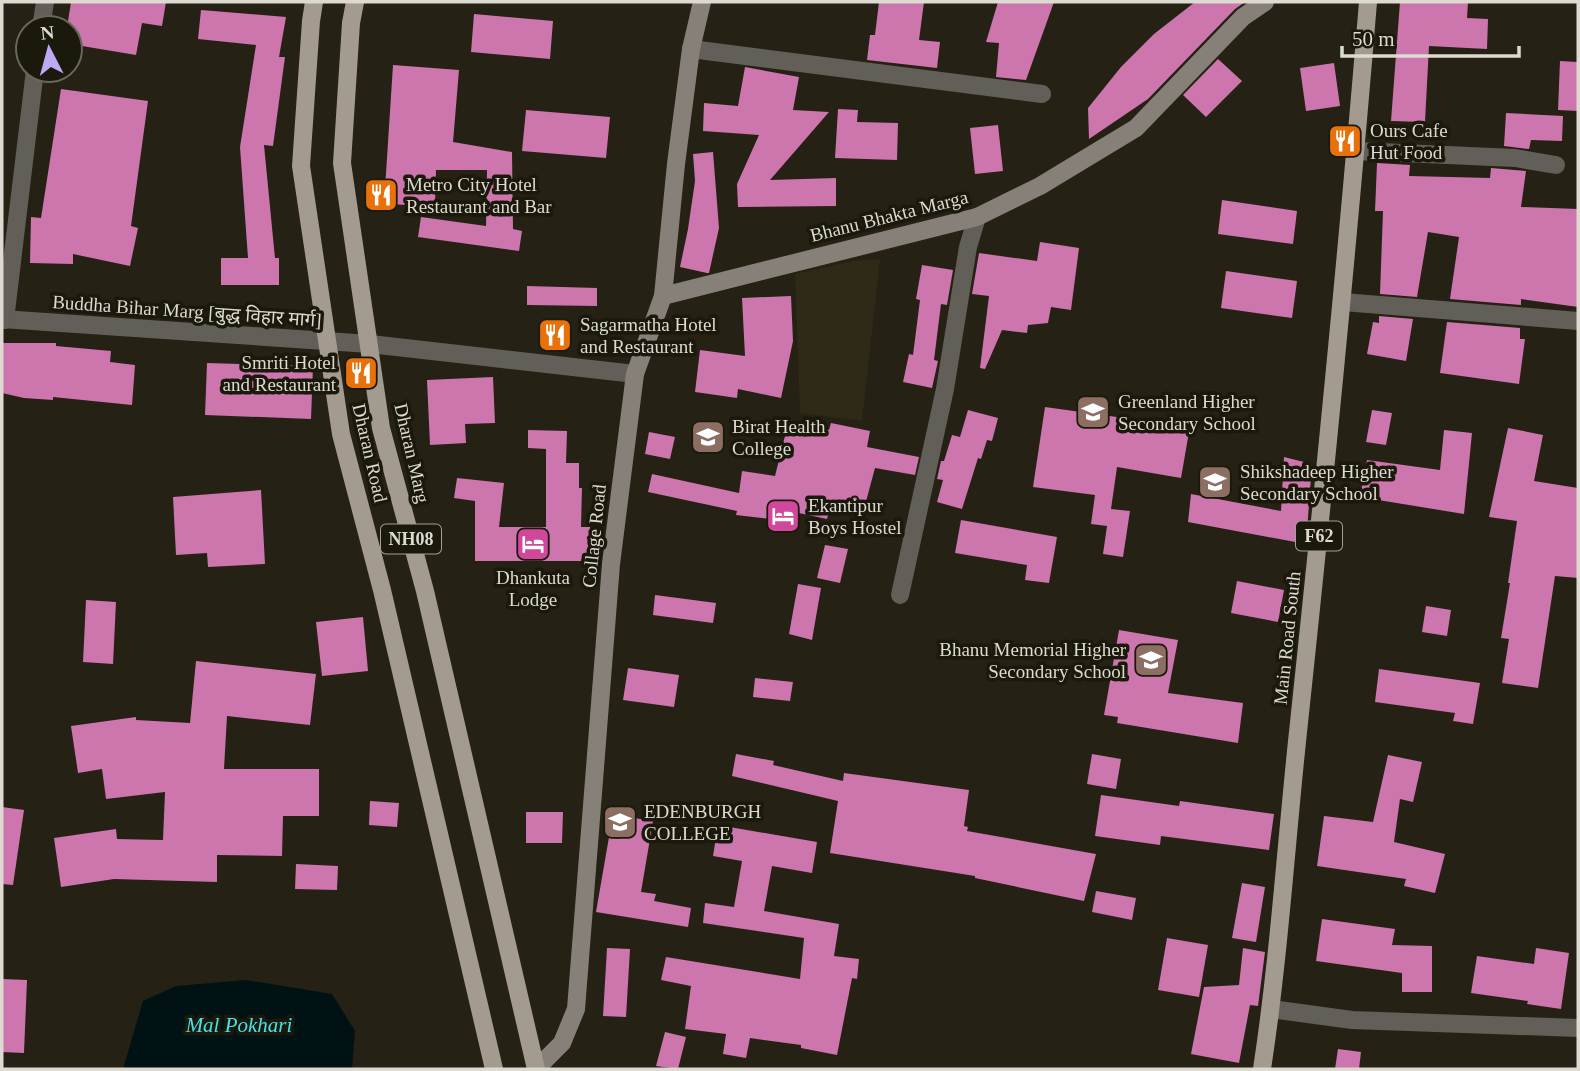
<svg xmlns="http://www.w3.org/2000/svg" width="1580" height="1071" viewBox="0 0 1580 1071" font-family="'Times New Roman','Noto Sans Devanagari',serif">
<rect width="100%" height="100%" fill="#252115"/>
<!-- built -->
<path fill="#2f2917" d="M880 259 862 421 800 413 795 274 853 261Z"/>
<!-- water -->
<path fill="#011214" d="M246 980 332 994 355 1031 352 1069H123L143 1001 176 986Z"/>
<!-- building -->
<g fill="#cd75ad">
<path d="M71 2H166L162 26 142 23 136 55 70 44V28H67Z"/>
<path d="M879 2H924L919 40 940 42 937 68 867 60 870 35H875Z"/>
<path d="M998 2H1054L1026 80 996 77 999 43 986 42Z"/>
<path d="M1195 2H1245L1235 9 1148 99 1089 139 1088 108 1121 67 1154 34Z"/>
<path d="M1400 2H1468L1467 18 1488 19 1487 49 1429 46 1425 122 1391 121Z"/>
<path d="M201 10 286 17 279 57H285L273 146 264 145 275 258H279V285H221V258H248L240 147 256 45 198 39Z"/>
<path d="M474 14 553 21 550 59 471 52Z"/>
<path d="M1218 59 1242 81 1206 117 1183 95Z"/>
<path d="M1560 61 1578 62V111L1558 110Z"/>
<path d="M1334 63 1340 106 1306 111 1300 68Z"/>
<path d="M393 65 459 70 453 142 512 152 513 229 522 231 519 251 418 237 421 217 486 226 487 170H436L435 206 384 204Z"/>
<path d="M745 67 799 77 793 110 829 112 770 180 836 178V206L738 207 737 184 759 135 703 131 704 103 738 106Z"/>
<path d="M61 89 148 101 131 226 138 228 130 266 73 254V264L30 263 31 217 41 218Z"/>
<path d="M838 109 858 110 857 122 898 123 897 160 835 158Z"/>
<path d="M526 110 610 117 606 158 522 151Z"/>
<path d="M1506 113 1563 116 1562 141 1531 140 1529 149 1504 146Z"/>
<path d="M998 125 1003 171 975 174 970 128Z"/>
<path d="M713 152 719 228 709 273H707L680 267 688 229 695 181 693 154Z"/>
<path d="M1377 163 1410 165 1409 176 1490 178 1491 168 1526 171 1521 207 1578 209V307L1521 299V305L1450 299 1459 237 1428 232 1417 297 1380 294 1383 211H1375Z"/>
<path d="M1222 200 1297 211 1293 244 1218 234Z"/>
<path d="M1040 242 1079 248 1071 310 1051 307 1048 323 1028 325 1027 333 1002 330 985 369 980 368 989 296 972 294 979 253 1037 261Z"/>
<path d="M922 265 953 270 947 305 941 304 934 360 938 361 932 388 903 382 909 354 913 355 920 300 916 299Z"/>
<path d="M1226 271 1297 281 1292 318 1221 308Z"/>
<path d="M527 286 597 288V306L527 305Z"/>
<path d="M791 296 793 341 781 398 738 389 737 398 695 392 700 350 745 356 742 298Z"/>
<path d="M1379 316 1413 319 1406 361 1367 354 1373 322 1379 323Z"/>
<path d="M1447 322 1520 328V339H1525L1519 384 1440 373Z"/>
<path d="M2 343H56V346L111 351 110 362 135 365 132 405 53 397V400L24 398 2 393Z"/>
<path d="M207 363 313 366 311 419 205 415Z"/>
<path d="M493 377 495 423 465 424 466 443 430 445 427 380Z"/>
<path d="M1045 407 1124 418V421L1189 432 1181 478 1117 467 1111 509 1130 511 1123 557 1103 554 1107 526 1091 524 1095 495 1033 487Z"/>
<path d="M968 410 998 418 992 441 987 440 981 459 978 458 962 509 937 502 943 480 937 479 941 461H944L952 435 960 437Z"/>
<path d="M1372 410 1392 413 1386 445 1366 442Z"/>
<path d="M789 420 829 430 831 423 870 431 867 447 919 457 915 475 875 468 864 509 832 501 827 519 780 509 779 520 736 515 737 511 648 492 652 474 739 493 742 471 775 476Z"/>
<path d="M1508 428 1543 435 1534 481 1578 488V578L1555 576 1538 688 1502 683 1509 639 1501 638 1510 583H1508L1517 521 1489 517Z"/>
<path d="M528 430 567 431 566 463H579V488H582L581 527H590V561H475V501L454 498 457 478 504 483 499 527H546V449L528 448Z"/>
<path d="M1444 430 1472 433 1464 514 1360 497 1367 460 1440 470Z"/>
<path d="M649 432 675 437 670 459 645 454Z"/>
<path d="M1284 457 1312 464 1306 544 1188 522 1191 494 1281 511Z"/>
<path d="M261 490 265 564 208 567 207 553 176 555 173 497Z"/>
<path d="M961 520 1057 537 1049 583 1025 580 1027 565 955 553Z"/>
<path d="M825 545 848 549 840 583 817 578Z"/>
<path d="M1237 581 1284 590 1278 622 1231 613Z"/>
<path d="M798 584 821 588 812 640 789 634Z"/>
<path d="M655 595 716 603 713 623 653 615Z"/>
<path d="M86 600 116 602 113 664 83 662Z"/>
<path d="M1426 606 1451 610 1447 636 1422 632Z"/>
<path d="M363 617 368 671 322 676 316 622Z"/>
<path d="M1119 630 1178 640 1168 693 1243 703 1238 743 1117 723 1118 717 1104 715Z"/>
<path d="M196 661 316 674 310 725 227 716 224 769H319V816H283L282 856 217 855V882L114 879 61 887 54 838 116 829 117 839 163 840 165 792 106 799 102 769 78 773 71 726 136 717V720L190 723Z"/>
<path d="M628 668 679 675 674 707 623 700Z"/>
<path d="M1379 669 1480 683 1473 724 1453 721 1455 713 1375 702Z"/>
<path d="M755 678 793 682 790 701 753 697Z"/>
<path d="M736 754 774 761 773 765 843 781 844 773 969 790 964 826 968 827 967 831 1096 854 1084 901 975 878V876L830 853 838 801 732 776Z"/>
<path d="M1092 754 1121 759 1116 789 1087 784Z"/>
<path d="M1388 755 1422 762 1413 802 1400 799 1394 842 1445 854 1435 893 1404 886 1406 879 1317 866 1324 816 1373 822Z"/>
<path d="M1101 795 1179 806 1180 801 1274 814 1269 850 1161 836 1160 845 1095 836Z"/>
<path d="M370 801 399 803 397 827 369 825Z"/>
<path d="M2 807 24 810 13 885 2 884Z"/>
<path d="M526 812H563L562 843H526Z"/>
<path d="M622 816 653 821 641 892 656 894 654 901 691 908 688 927 596 912 609 837 619 839Z"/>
<path d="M718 825 817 842 812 873 772 866 764 911 839 924 834 956 859 959 857 979 852 978 837 1055 801 1048V1045L750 1038 746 1058 723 1054 726 1034 685 1029 691 986 661 980 666 957 800 979 804 938 703 923 705 903 734 907 742 861 713 856Z"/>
<path d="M296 864 338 866 337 890 295 889Z"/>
<path d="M1242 883 1265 887 1256 942 1232 938Z"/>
<path d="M1096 891 1136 898 1132 920 1092 912Z"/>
<path d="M1322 919 1395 929 1392 945 1432 946V992H1402V973L1316 961Z"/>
<path d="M1167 938 1208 945 1199 997 1158 990Z"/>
<path d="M607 948 630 949 626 1017 603 1016Z"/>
<path d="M1243 948 1265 952 1258 1006 1250 1005 1239 1063 1191 1054 1204 987 1239 985Z"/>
<path d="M1536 948 1569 953 1561 1009 1527 1004 1528 1001 1471 993 1477 956 1534 964Z"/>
<path d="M2 979 27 980 24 1053 2 1052Z"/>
<path d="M665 1032 686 1037 678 1069 656 1066Z"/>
<path d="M1338 1049 1361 1052 1359 1069H1335Z"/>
</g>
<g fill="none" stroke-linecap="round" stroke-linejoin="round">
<!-- street -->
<g stroke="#625e58" stroke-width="18">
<path d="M41 28 45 2"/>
<path d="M691 49 1042 94"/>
<path d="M1356 151 1515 158 1556 165"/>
<path d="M1343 302 1578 321"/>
<path d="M2 319 370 344 635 374"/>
<path d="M5 320 35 70"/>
<path d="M900 595 945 389 968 247 977 217"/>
<path d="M1271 1009 1352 1020 1578 1028"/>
</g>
<!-- secondary -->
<g stroke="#878078" stroke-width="18">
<path d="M663 296 977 217 1040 186 1136 128 1243 17 1265 2"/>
<path d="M536 1069 562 1043 576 1009 611 564 635 374 663 296 676 164 691 49 702 2"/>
</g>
<!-- primary -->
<g stroke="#a39a90" stroke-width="18">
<path d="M314 2 311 21 301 166 341 434 382 590 494 1069"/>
<path d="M355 2 351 23 342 163 381 428 425 591 536 1069"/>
<path d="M1262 1069C1279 958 1286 844 1298 732 1324 488 1348 245 1368 2"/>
</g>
</g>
<!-- icons -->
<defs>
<g id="restaurant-square" transform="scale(1.75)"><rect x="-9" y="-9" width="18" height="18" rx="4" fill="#e8710a" stroke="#1b180c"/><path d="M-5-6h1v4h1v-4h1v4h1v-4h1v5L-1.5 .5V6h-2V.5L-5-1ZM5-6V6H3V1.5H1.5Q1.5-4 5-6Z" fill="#fff"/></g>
<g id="school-square" transform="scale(1.75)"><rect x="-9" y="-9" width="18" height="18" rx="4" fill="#8d6e63" stroke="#1b180c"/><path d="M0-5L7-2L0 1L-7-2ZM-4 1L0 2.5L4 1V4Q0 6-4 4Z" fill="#fff"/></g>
<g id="hotel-square" transform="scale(1.75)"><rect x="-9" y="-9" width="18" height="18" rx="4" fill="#d1479c" stroke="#1b180c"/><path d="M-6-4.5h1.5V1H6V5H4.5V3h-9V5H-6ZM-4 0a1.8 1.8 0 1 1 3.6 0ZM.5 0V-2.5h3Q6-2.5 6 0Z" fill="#fff"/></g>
<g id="university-square" transform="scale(1.75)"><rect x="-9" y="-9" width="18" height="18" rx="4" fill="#8d6e63" stroke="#1b180c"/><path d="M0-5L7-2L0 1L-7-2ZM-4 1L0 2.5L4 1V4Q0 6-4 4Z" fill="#fff"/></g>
</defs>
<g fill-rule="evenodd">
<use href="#restaurant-square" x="1345" y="141"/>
<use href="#restaurant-square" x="381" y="195"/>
<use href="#restaurant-square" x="555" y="335"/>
<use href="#restaurant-square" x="361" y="373"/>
<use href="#school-square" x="1093" y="412"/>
<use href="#school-square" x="708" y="437"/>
<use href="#school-square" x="1215" y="482"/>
<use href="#hotel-square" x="783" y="516"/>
<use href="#hotel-square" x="533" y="544"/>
<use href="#school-square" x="1151" y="660"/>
<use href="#university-square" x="620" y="822"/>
</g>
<g text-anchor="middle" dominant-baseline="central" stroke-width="7" stroke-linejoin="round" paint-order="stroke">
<!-- shield labels -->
<g fill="#1b180c" stroke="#a3a097" stroke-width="2">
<rect x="1296" y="521.5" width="46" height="29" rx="5"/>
<rect x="381" y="524.5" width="60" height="29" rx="5"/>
</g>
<g font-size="18" font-weight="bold" fill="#dddad2">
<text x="1319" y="536">F62</text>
<text x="411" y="539">NH08</text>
</g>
<!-- poi labels -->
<g font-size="19" fill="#dddad2" stroke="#1b180c" text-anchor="start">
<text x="1370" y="130">Ours Cafe<tspan x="1370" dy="22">Hut Food</tspan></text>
<text x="406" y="184">Metro City Hotel<tspan x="406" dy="22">Restaurant and Bar</tspan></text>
<text x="580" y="324">Sagarmatha Hotel<tspan x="580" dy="22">and Restaurant</tspan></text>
<text x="336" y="362" text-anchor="end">Smriti Hotel<tspan x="336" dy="22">and Restaurant</tspan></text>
<text x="1118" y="401">Greenland Higher<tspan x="1118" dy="22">Secondary School</tspan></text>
<text x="732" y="426">Birat Health<tspan x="732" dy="22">College</tspan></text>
<text x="1240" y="471">Shikshadeep Higher<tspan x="1240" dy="22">Secondary School</tspan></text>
<text x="808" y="505">Ekantipur<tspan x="808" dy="22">Boys Hostel</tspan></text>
<text x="533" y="577" text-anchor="middle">Dhankuta<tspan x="533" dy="22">Lodge</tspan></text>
<text x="1126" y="649" text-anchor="end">Bhanu Memorial Higher<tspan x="1126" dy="22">Secondary School</tspan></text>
<text x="644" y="811">EDENBURGH<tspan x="644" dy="22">COLLEGE</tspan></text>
</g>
<!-- street labels -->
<g font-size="19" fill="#dddad2" stroke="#1b180c">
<text transform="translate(889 216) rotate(-14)">Bhanu Bhakta Marga</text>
<text transform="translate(187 311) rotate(4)">Buddha Bihar Marg [बुद्ध विहार मार्ग]</text>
<text transform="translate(370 453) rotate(77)">Dharan Road</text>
<text transform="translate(412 453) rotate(77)">Dharan Marg</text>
<text transform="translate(594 536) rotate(-84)">Collage Road</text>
<text transform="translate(1287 638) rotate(-84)">Main Road South</text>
</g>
<!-- water labels -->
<g font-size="21" font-style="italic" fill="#44e2ec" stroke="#1b180c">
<text x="239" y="1025">Mal Pokhari</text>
</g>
</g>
<!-- border -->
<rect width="1580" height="1071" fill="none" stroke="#dddad2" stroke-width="7"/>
<!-- north arrow -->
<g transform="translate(49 49) rotate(354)"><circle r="33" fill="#1b180c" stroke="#69665b" stroke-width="2"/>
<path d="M0-5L12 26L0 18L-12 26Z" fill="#bea9f5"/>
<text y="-10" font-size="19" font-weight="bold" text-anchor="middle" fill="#dddad2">N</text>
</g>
<!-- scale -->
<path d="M1342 46v10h177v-10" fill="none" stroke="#dddad2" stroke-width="3.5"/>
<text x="1352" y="46" font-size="21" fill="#dddad2" stroke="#1b180c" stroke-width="5" paint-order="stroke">50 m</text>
</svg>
